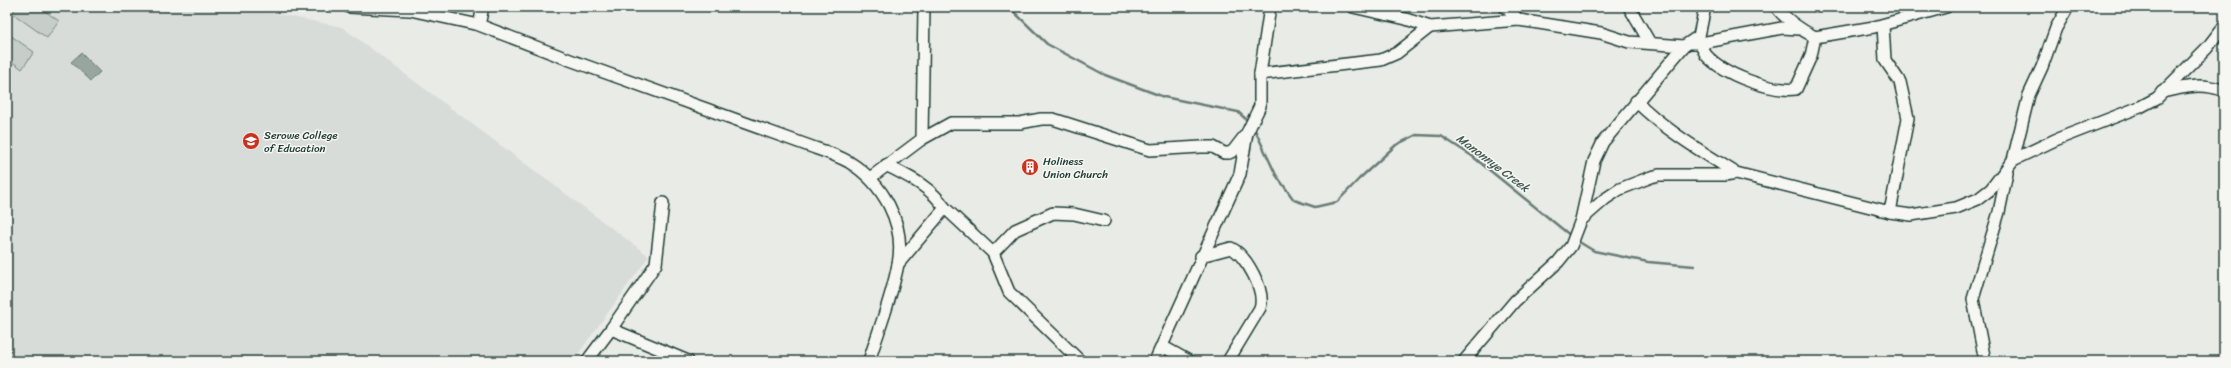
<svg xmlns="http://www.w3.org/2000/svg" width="2231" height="368" viewBox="0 0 2231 368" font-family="Sriracha,sans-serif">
<rect width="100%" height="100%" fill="#e9ebe7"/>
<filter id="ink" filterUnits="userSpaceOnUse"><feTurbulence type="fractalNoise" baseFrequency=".025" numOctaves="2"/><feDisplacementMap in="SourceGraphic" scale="8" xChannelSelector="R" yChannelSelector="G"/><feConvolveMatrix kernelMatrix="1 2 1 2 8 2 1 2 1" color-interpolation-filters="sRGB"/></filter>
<g filter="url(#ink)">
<!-- built -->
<path fill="#d8dcd8" d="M7 7H244L342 27 649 256 573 361H7Z"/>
<!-- green -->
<g fill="#c7cec9" stroke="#73867e">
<path d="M17 7H39L59 21 47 38 12 13Z"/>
<path d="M7 33 34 52 22 69 7 58Z"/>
</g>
<!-- water -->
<path fill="#99a6a0" stroke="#687c75" d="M81 53 100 72 91 81 71 62Z"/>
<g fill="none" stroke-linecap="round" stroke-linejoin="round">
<!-- stream -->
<g stroke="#687c75" stroke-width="2.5">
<path d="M1009 7 1047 44 1105 75 1164 97 1238 112 1248 121"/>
<path d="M1254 128 1276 175 1294 200 1315 207 1337 202 1359 179 1396 145 1416 135 1441 136 1472 156 1571 236"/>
<path d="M1576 240 1594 251 1648 262 1694 266"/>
</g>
<!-- minor casing -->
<g stroke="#1f3d34" stroke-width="14">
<g id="minor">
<path d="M349 7 410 10 479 25 570 60 815 148C827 152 838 156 849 162 883 183 906 224 898 264 892 297 879 329 869 361"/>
<path d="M1353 7 1406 19 1430 27 1519 20 1601 33 1629 42 1684 46"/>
<path d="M1505 7 1519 20"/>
<path d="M1629 7 1650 43"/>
<path d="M1776 7C1787 21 1799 29 1815 37"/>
<path d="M479 25 483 7"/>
<path d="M1883 25 1885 60 1900 82 1908 118 1890 212"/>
<path d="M1691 43H1701C1702 47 1704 52 1706 55 1723 74 1770 92 1796 89L1811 56 1815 37 1874 27 1946 7"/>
<path d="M1701 43 1782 28 1799 29"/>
<path d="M1260 74 1381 60 1397 53 1430 27"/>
<path d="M2162 92C2184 87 2203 82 2224 91"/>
<path d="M1636 101C1666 131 1701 151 1736 173"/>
<path d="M922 139 951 123H1020L1041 119H1053L1150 150 1201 147H1213L1224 153H1229L1233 151 1247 133"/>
<path d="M2013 160 2029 95 2042 67 2056 28 2068 7"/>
<path d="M886 165C909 177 930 186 945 208"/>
<path d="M870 178 922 139 924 7"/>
<path d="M1581 220 1605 199 1620 189 1651 177 1659 175H1725L1736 173 1890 212 1911 215 1956 208 1978 199 1991 189 2013 160 2055 140 2140 107 2157 98 2207 48 2224 26"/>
<path d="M993 253 1015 230 1053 213 1074 214 1104 221"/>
<path d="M1201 256 1231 248C1246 255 1266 291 1260 308L1228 361"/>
<path d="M898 264 945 208 993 253 1009 292 1080 361"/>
<path d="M611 329 656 264 663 203"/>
<path d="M1162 346 1189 361"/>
<path d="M587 361 611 329 688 361"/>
<path d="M1155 361 1240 174 1247 133 1260 106V74L1270 7"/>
<path d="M1464 361 1515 301 1558 262 1571 246 1581 220 1594 161 1603 142 1684 46 1699 36 1705 7"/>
<path d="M1985 361 1973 299 1999 212 2007 173"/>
</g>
</g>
<!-- minor -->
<use href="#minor" stroke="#f6f6f2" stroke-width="11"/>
</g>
</g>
<!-- icons -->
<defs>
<g id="university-disc" transform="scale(0.9)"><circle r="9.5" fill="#c8321e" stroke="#f6f6f2"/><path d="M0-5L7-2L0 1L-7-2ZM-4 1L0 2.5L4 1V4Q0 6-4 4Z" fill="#fff"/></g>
<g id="building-disc" transform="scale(0.9)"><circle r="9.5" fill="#c8321e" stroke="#f6f6f2"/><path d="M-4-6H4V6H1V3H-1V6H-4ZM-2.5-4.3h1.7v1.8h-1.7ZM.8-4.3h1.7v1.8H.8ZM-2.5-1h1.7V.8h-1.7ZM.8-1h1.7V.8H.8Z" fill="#fff"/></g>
</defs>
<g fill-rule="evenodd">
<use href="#university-disc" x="251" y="141"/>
<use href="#building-disc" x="1030" y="167"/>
</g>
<g text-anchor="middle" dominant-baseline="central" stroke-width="3" stroke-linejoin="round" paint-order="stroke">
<!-- poi labels -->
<g font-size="11" fill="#1f3d34" stroke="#f6f6f2" text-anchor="start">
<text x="264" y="135">Serowe College<tspan x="264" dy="13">of Education</tspan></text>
<text x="1043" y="161">Holiness<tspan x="1043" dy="13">Union Church</tspan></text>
</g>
<!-- water labels -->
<g font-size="12" font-style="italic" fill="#445c54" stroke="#f6f6f2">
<text transform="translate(1493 163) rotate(37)">Manonnye Creek</text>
</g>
</g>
<!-- margin -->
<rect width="2231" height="368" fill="none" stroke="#f6f6f2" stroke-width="24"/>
<rect x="12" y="12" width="2207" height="344" fill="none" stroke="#1f3d34" stroke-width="1.5" filter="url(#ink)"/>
</svg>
